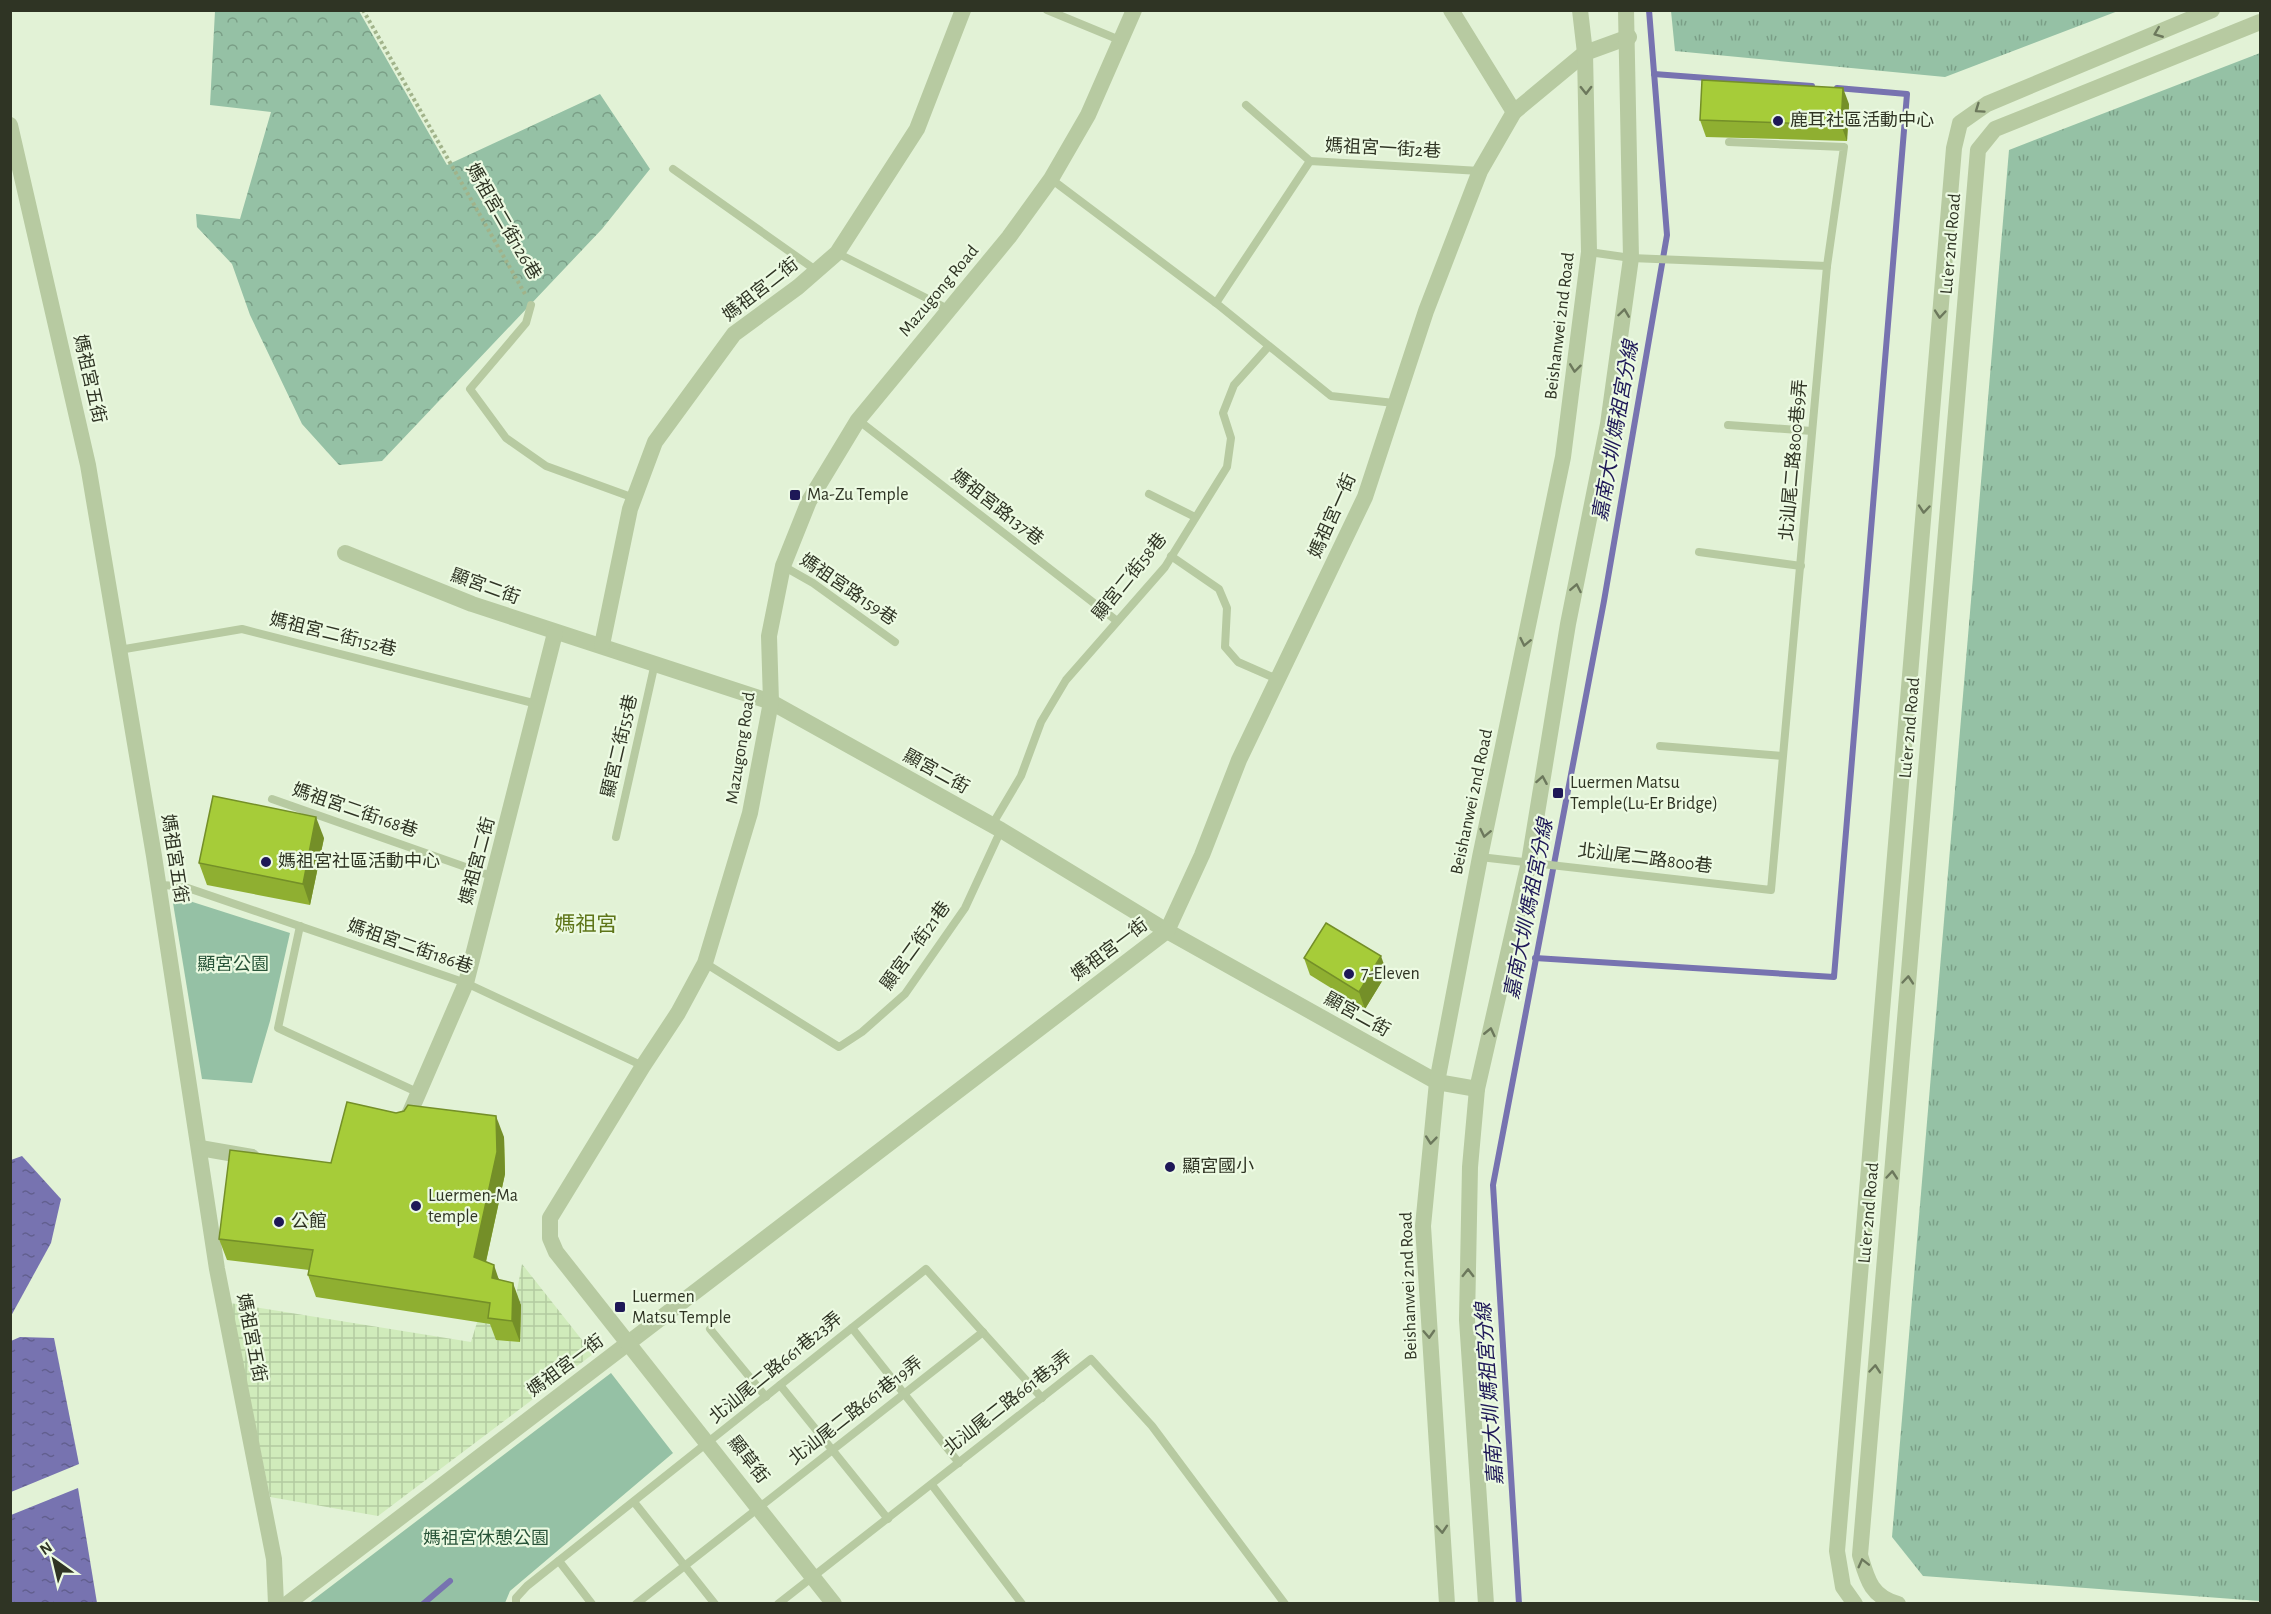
<svg xmlns="http://www.w3.org/2000/svg" width="2271" height="1614" viewBox="0 0 2271 1614" font-family="'Alegreya Sans','Noto Sans TC',sans-serif">
<defs>
<pattern id="grass-tufts" width="24" height="20" patternUnits="userSpaceOnUse" patternTransform="scale(1.5)"><rect width="24" height="20" fill="#95c1a5"/><path d="M3 7l-1-3M5 7V3M7 7l1-3M15 17l-1-3M17 17v-4M19 17l1-3" fill="none" stroke="#7a9e86"/></pattern>
<pattern id="forest-crowns" width="20" height="18" patternUnits="userSpaceOnUse" patternTransform="scale(1.5)"><rect width="20" height="18" fill="#95c1a5"/><path d="M2 6a3 3 0 1 1 6 0M12 15a3 3 0 1 1 6 0" fill="none" stroke="#7a9e86"/></pattern>
<pattern id="plaza-grid" width="8" height="8" patternUnits="userSpaceOnUse" patternTransform="scale(1.5)"><rect width="8" height="8" fill="#d0ebbb"/><path d="M0 4h8M4 0v8" fill="none" stroke="#b3caa1"/></pattern>
<pattern id="water-ripples" width="26" height="14" patternUnits="userSpaceOnUse" patternTransform="scale(1.5)"><rect width="26" height="14" fill="#7773b0"/><path d="M2 4q2-2 4 0t4 0M15 11q2-2 4 0t4 0" fill="none" stroke="#625f8f"/></pattern>
</defs>
<rect width="100%" height="100%" fill="#e2f2d6"/>
<!-- grass -->
<g fill="url(#grass-tufts)">
<path d="M1671 11V10L2118 11 1945 77 1675 51Z"/>
<path d="M2260 53V1601L1923 1576 1892 1537 2009 150Z"/>
</g>
<!-- forest -->
<path fill="url(#forest-crowns)" d="M215 11H359L447 165 600 94 650 169 602 229 382 461 339 465 302 424 250 315 232 264 197 227 196 214 240 219 271 112 210 105Z"/>
<!-- park -->
<g fill="#95c1a5">
<path d="M177 897 290 933 270 1021 252 1083 202 1079 173 903Z"/>
<path d="M611 1373 673 1453 510 1591 505 1603H309Z"/>
</g>
<!-- plaza -->
<path fill="url(#plaza-grid)" d="M522 1264 593 1354 378 1516 270 1497 230 1303 471 1342 486 1293 515 1301Z"/>
<!-- water -->
<g fill="url(#water-ripples)">
<path d="M22 1156 61 1199 51 1243 11 1316V1160Z"/>
<path d="M20 1337 54 1338 79 1464 11 1492V1341Z"/>
<path d="M78 1488 97 1603H11V1515Z"/>
</g>
<g fill="none" stroke-linecap="round" stroke-linejoin="round">
<!-- stream -->
<g stroke="#7773b0" stroke-width="6">
<path d="M1654 74 1812 86"/>
<path d="M1535 958 1834 977 1907 94 1837 88"/>
<path d="M423 1604 450 1581"/>
<path d="M1519 1604 1493 1185 1604 601 1667 235 1649 10"/>
</g>
<!-- path -->
<path stroke="#a1b38a" stroke-width="4" stroke-dasharray="3 3" stroke-linecap="butt" d="M363 10 525 294"/>
<!-- service -->
<g stroke="#b7caa1" stroke-width="8">
<path d="M1047 10 1122 41"/>
<path d="M1246 105 1310 161"/>
<path d="M673 169 817 271"/>
<path d="M1051 179 1216 303 1331 396 1394 403"/>
<path d="M1589 252 1631 258 1827 266"/>
<path d="M837 253 950 310"/>
<path d="M1216 303 1310 161 1480 171"/>
<path d="M531 305 526 323 470 389 506 438 546 466 634 498"/>
<path d="M858 420 1117 621"/>
<path d="M1728 425 1812 431"/>
<path d="M1149 494 1195 517"/>
<path d="M1699 552 1801 566"/>
<path d="M1171 556 1219 589 1227 608 1225 647 1238 662 1277 679"/>
<path d="M783 566 813 583 895 642"/>
<path d="M119 650 242 629 537 704"/>
<path d="M1660 746 1782 756"/>
<path d="M272 799 494 877"/>
<path d="M992 825 1021 776 1041 722 1066 680 1165 567 1227 467 1231 438 1223 413 1234 385 1268 347"/>
<path d="M616 837 655 663"/>
<path d="M1480 857 1771 890 1827 266 1844 147 1729 142"/>
<path d="M158 885 182 886 466 983 643 1066"/>
<path d="M300 926 278 1028 417 1092"/>
<path d="M705 963 839 1047 862 1032 905 994 965 908 1001 830"/>
<path d="M852 1328 959 1463"/>
<path d="M710 1329 766 1397"/>
<path d="M780 1385 888 1519"/>
<path d="M932 1485 1022 1604"/>
<path d="M634 1502 715 1604"/>
<path d="M559 1561 592 1604"/>
<path d="M516 1604V1598L527 1586 926 1269 1042 1398"/>
<path d="M636 1604 983 1332"/>
<path d="M778 1604 1091 1359 1152 1426 1285 1604"/>
</g>
<!-- minor -->
<g stroke="#b7caa1" stroke-width="16">
<path d="M1451 10 1514 112"/>
<path d="M10 125 88 465 154 856 217 1269 274 1559 276 1604"/>
<path d="M345 553 472 604 771 702 1001 830 1167 931 1437 1082 1477 1089"/>
<path d="M602 645 630 509 655 442 734 334 798 287 837 253 917 129 963 10"/>
<path d="M405 1124 466 983 555 633"/>
<path d="M200 1148 252 1157"/>
<path d="M287 1604 1167 931 1202 855 1239 760 1365 497 1426 311 1480 171 1514 112 1585 53 1629 37"/>
<path d="M834 1604 556 1252 550 1238V1218L643 1066 678 1013 705 963 750 813 771 702 769 636 783 566 809 501 858 420 1009 237 1051 179 1088 115 1134 10"/>
<path d="M1855 1604 1843 1587 1837 1551 1954 148 1960 123 1987 104 2212 10"/>
<path d="M1898 1604C1871 1597 1867 1579 1860 1555L1978 150 1995 129 2260 22"/>
</g>
<!-- tertiary -->
<g stroke="#b7caa1" stroke-width="16">
<path d="M1447 1604 1423 1226 1437 1082 1480 857 1563 457 1589 252 1585 53 1580 10"/>
<path d="M1486 1604 1467 1320 1470 1167 1477 1089 1529 862 1568 624 1608 424 1631 258 1626 10"/>
</g>
</g>
<!-- wall -->
<g fill="#8faf31">
<path d="M1849 104 1847 141 1706 137 1700 120Z"/>
<path d="M324 838 310 905 207 885 199 863Z"/>
<path d="M1304 958 1387 973 1365 1009 1310 975Z"/>
<path d="M396 1113 504 1137 505 1174 486 1262 499 1279 521 1305 520 1342 496 1340 490 1324 316 1297 308 1275 309 1270 227 1260 219 1239 331 1163Z"/>
</g>
<!-- shaded-wall -->
<g fill="#748f28">
<path d="M1843 88 1849 104 1847 141 1841 125Z"/>
<path d="M316 817 324 838 310 905 303 884Z"/>
<path d="M1381 956 1387 973 1365 1009 1359 992Z"/>
<path d="M496 1116 504 1137 505 1174 482 1279 474 1257Z"/>
<path d="M494 1265 501 1286 492 1278Z"/>
<path d="M513 1283 521 1305 520 1342 512 1321Z"/>
</g>
<!-- building -->
<g fill="#a6cc39" stroke="#748f28" stroke-width="1.5">
<path d="M1702 80 1843 88 1841 125 1700 120Z"/>
<path d="M213 796 316 817 303 884 199 863Z"/>
<path d="M1326 923 1381 956 1359 992 1304 958Z"/>
<path d="M347 1102 396 1113 404 1111 408 1105 496 1116 497 1152 474 1257 494 1265 492 1278 513 1283 512 1321 488 1318 490 1303 308 1275 313 1250 219 1239 230 1150 331 1163Z"/>
</g>
<!-- one-way arrows -->
<defs><path id="oneway-chevron" d="M-2-3.5L2.5 0L-2 3.5" fill="none" stroke-width="1.6" stroke-linecap="round" stroke-linejoin="round" transform="scale(1.5)"/></defs>
<g stroke="#6c785c">
<use href="#oneway-chevron" transform="translate(2158 33) rotate(158)"/>
<use href="#oneway-chevron" transform="translate(1586 90) rotate(89)"/>
<use href="#oneway-chevron" transform="translate(1979 109) rotate(145)"/>
<use href="#oneway-chevron" transform="translate(1624 313) rotate(-82)"/>
<use href="#oneway-chevron" transform="translate(1940 314) rotate(95)"/>
<use href="#oneway-chevron" transform="translate(1575 368) rotate(97)"/>
<use href="#oneway-chevron" transform="translate(1924 509) rotate(95)"/>
<use href="#oneway-chevron" transform="translate(1576 588) rotate(-79)"/>
<use href="#oneway-chevron" transform="translate(1525 642) rotate(102)"/>
<use href="#oneway-chevron" transform="translate(1542 780) rotate(-80)"/>
<use href="#oneway-chevron" transform="translate(1485 833) rotate(102)"/>
<use href="#oneway-chevron" transform="translate(1908 980) rotate(-85)"/>
<use href="#oneway-chevron" transform="translate(1490 1032) rotate(-77)"/>
<use href="#oneway-chevron" transform="translate(1431 1140) rotate(96)"/>
<use href="#oneway-chevron" transform="translate(1892 1175) rotate(-85)"/>
<use href="#oneway-chevron" transform="translate(1468 1273) rotate(-89)"/>
<use href="#oneway-chevron" transform="translate(1429 1334) rotate(87)"/>
<use href="#oneway-chevron" transform="translate(1875 1369) rotate(-85)"/>
<use href="#oneway-chevron" transform="translate(1442 1529) rotate(86)"/>
<use href="#oneway-chevron" transform="translate(1863 1563) rotate(-104)"/>
</g>
<!-- markers -->
<g fill="#1e1857" stroke="#ecfae2" stroke-width="2">
<circle cx="1778" cy="121" r="6"/>
<rect x="789" y="489" width="12" height="12" rx="3"/>
<rect x="1552" y="787" width="12" height="12" rx="3"/>
<circle cx="266" cy="862" r="6"/>
<circle cx="1349" cy="974" r="6"/>
<circle cx="1170" cy="1167" r="6"/>
<circle cx="416" cy="1206" r="6"/>
<circle cx="279" cy="1222" r="6"/>
<rect x="614" y="1301" width="12" height="12" rx="3"/>
</g>
<g text-anchor="middle" dominant-baseline="central" stroke-width="4.5" stroke-linejoin="round" paint-order="stroke">
<!-- poi labels -->
<g font-size="18" fill="#2f3424" stroke="#ecfae2" text-anchor="start">
<text x="1790" y="121">鹿耳社區活動中心</text>
<text x="807" y="495">Ma-Zu Temple</text>
<text x="1570" y="783">Luermen Matsu<tspan x="1570" dy="21">Temple(Lu-Er Bridge)</tspan></text>
<text x="278" y="862">媽祖宮社區活動中心</text>
<text x="1361" y="974">7-Eleven</text>
<text x="1182" y="1167">顯宮國小</text>
<text x="428" y="1196">Luermen-Ma<tspan x="428" dy="21">temple</tspan></text>
<text x="291" y="1222">公館</text>
<text x="632" y="1297">Luermen<tspan x="632" dy="21">Matsu Temple</tspan></text>
</g>
<!-- street labels -->
<g font-size="18" fill="#2f3424" stroke="#ecfae2">
<text transform="translate(1383 149) rotate(3)">媽祖宮一街2巷</text>
<text transform="translate(503 222) rotate(60)">媽祖宮二街126巷</text>
<text transform="translate(1951 244) rotate(-85)">Lu'er 2nd Road</text>
<text transform="translate(761 290) rotate(-38)">媽祖宮二街</text>
<text transform="translate(939 291) rotate(-50)">Mazugong Road</text>
<text transform="translate(1560 326) rotate(-83)">Beishanwei 2nd Road</text>
<text transform="translate(89 379) rotate(77)">媽祖宮五街</text>
<text transform="translate(1794 460) rotate(-85)">北汕尾二路800巷9弄</text>
<text transform="translate(997 508) rotate(38)">媽祖宮路137巷</text>
<text transform="translate(1333 516) rotate(-66)">媽祖宮一街</text>
<text transform="translate(1130 577) rotate(-51)">顯宮二街58巷</text>
<text transform="translate(485 587) rotate(20)">顯宮二街</text>
<text transform="translate(848 590) rotate(34)">媽祖宮路159巷</text>
<text transform="translate(333 635) rotate(14)">媽祖宮二街152巷</text>
<text transform="translate(1910 728) rotate(-85)">Lu'er 2nd Road</text>
<text transform="translate(620 746) rotate(-77)">顯宮二街55巷</text>
<text transform="translate(741 748) rotate(-81)">Mazugong Road</text>
<text transform="translate(936 772) rotate(29)">顯宮二街</text>
<text transform="translate(1472 802) rotate(-78)">Beishanwei 2nd Road</text>
<text transform="translate(355 811) rotate(19)">媽祖宮二街168巷</text>
<text transform="translate(174 859) rotate(81)">媽祖宮五街</text>
<text transform="translate(1645 859) rotate(7)">北汕尾二路800巷</text>
<text transform="translate(478 861) rotate(-75)">媽祖宮二街</text>
<text transform="translate(916 946) rotate(-54)">顯宮二街21巷</text>
<text transform="translate(410 947) rotate(19)">媽祖宮二街186巷</text>
<text transform="translate(1110 950) rotate(-37)">媽祖宮一街</text>
<text transform="translate(1357 1015) rotate(29)">顯宮二街</text>
<text transform="translate(1869 1213) rotate(-85)">Lu'er 2nd Road</text>
<text transform="translate(1409 1286) rotate(-92)">Beishanwei 2nd Road</text>
<text transform="translate(251 1338) rotate(79)">媽祖宮五街</text>
<text transform="translate(566 1366) rotate(-37)">媽祖宮一街</text>
<text transform="translate(776 1368) rotate(-39)">北汕尾二路661巷23弄</text>
<text transform="translate(1008 1403) rotate(-38)">北汕尾二路661巷3弄</text>
<text transform="translate(856 1411) rotate(-38)">北汕尾二路661巷19弄</text>
<text transform="translate(748 1460) rotate(52)">顯草街</text>
</g>
<!-- park labels -->
<g font-size="18" fill="#275338" stroke="#ecfae2">
<text x="233" y="965">顯宮公園</text>
<text x="486" y="1539">媽祖宮休憩公園</text>
</g>
<!-- water labels -->
<g font-size="20" font-style="italic" fill="#1e1857" stroke="#ecfae2">
<text transform="translate(1616 431) rotate(-80)">嘉南大圳 媽祖宮分線</text>
<text transform="translate(1529 909) rotate(-79)">嘉南大圳 媽祖宮分線</text>
<text transform="translate(1490 1394) rotate(-94)">嘉南大圳 媽祖宮分線</text>
</g>
<!-- quarter labels -->
<g font-size="21" fill="#5e7519" stroke="#ecfae2">
<text x="586" y="924">媽祖宮</text>
</g>
</g>
<!-- border -->
<rect width="2271" height="1614" fill="none" stroke="#2f3424" stroke-width="24"/>
<!-- north arrow -->
<g transform="translate(54 1560) rotate(326)" stroke="#ecfae2" stroke-width="4.5" paint-order="stroke">
<path d="M0-4.5L10 22L0 15L-10 22Z" fill="#2f3424"/>
<text y="-9" font-size="16" font-weight="bold" text-anchor="middle" fill="#2f3424">N</text>
</g>
</svg>
